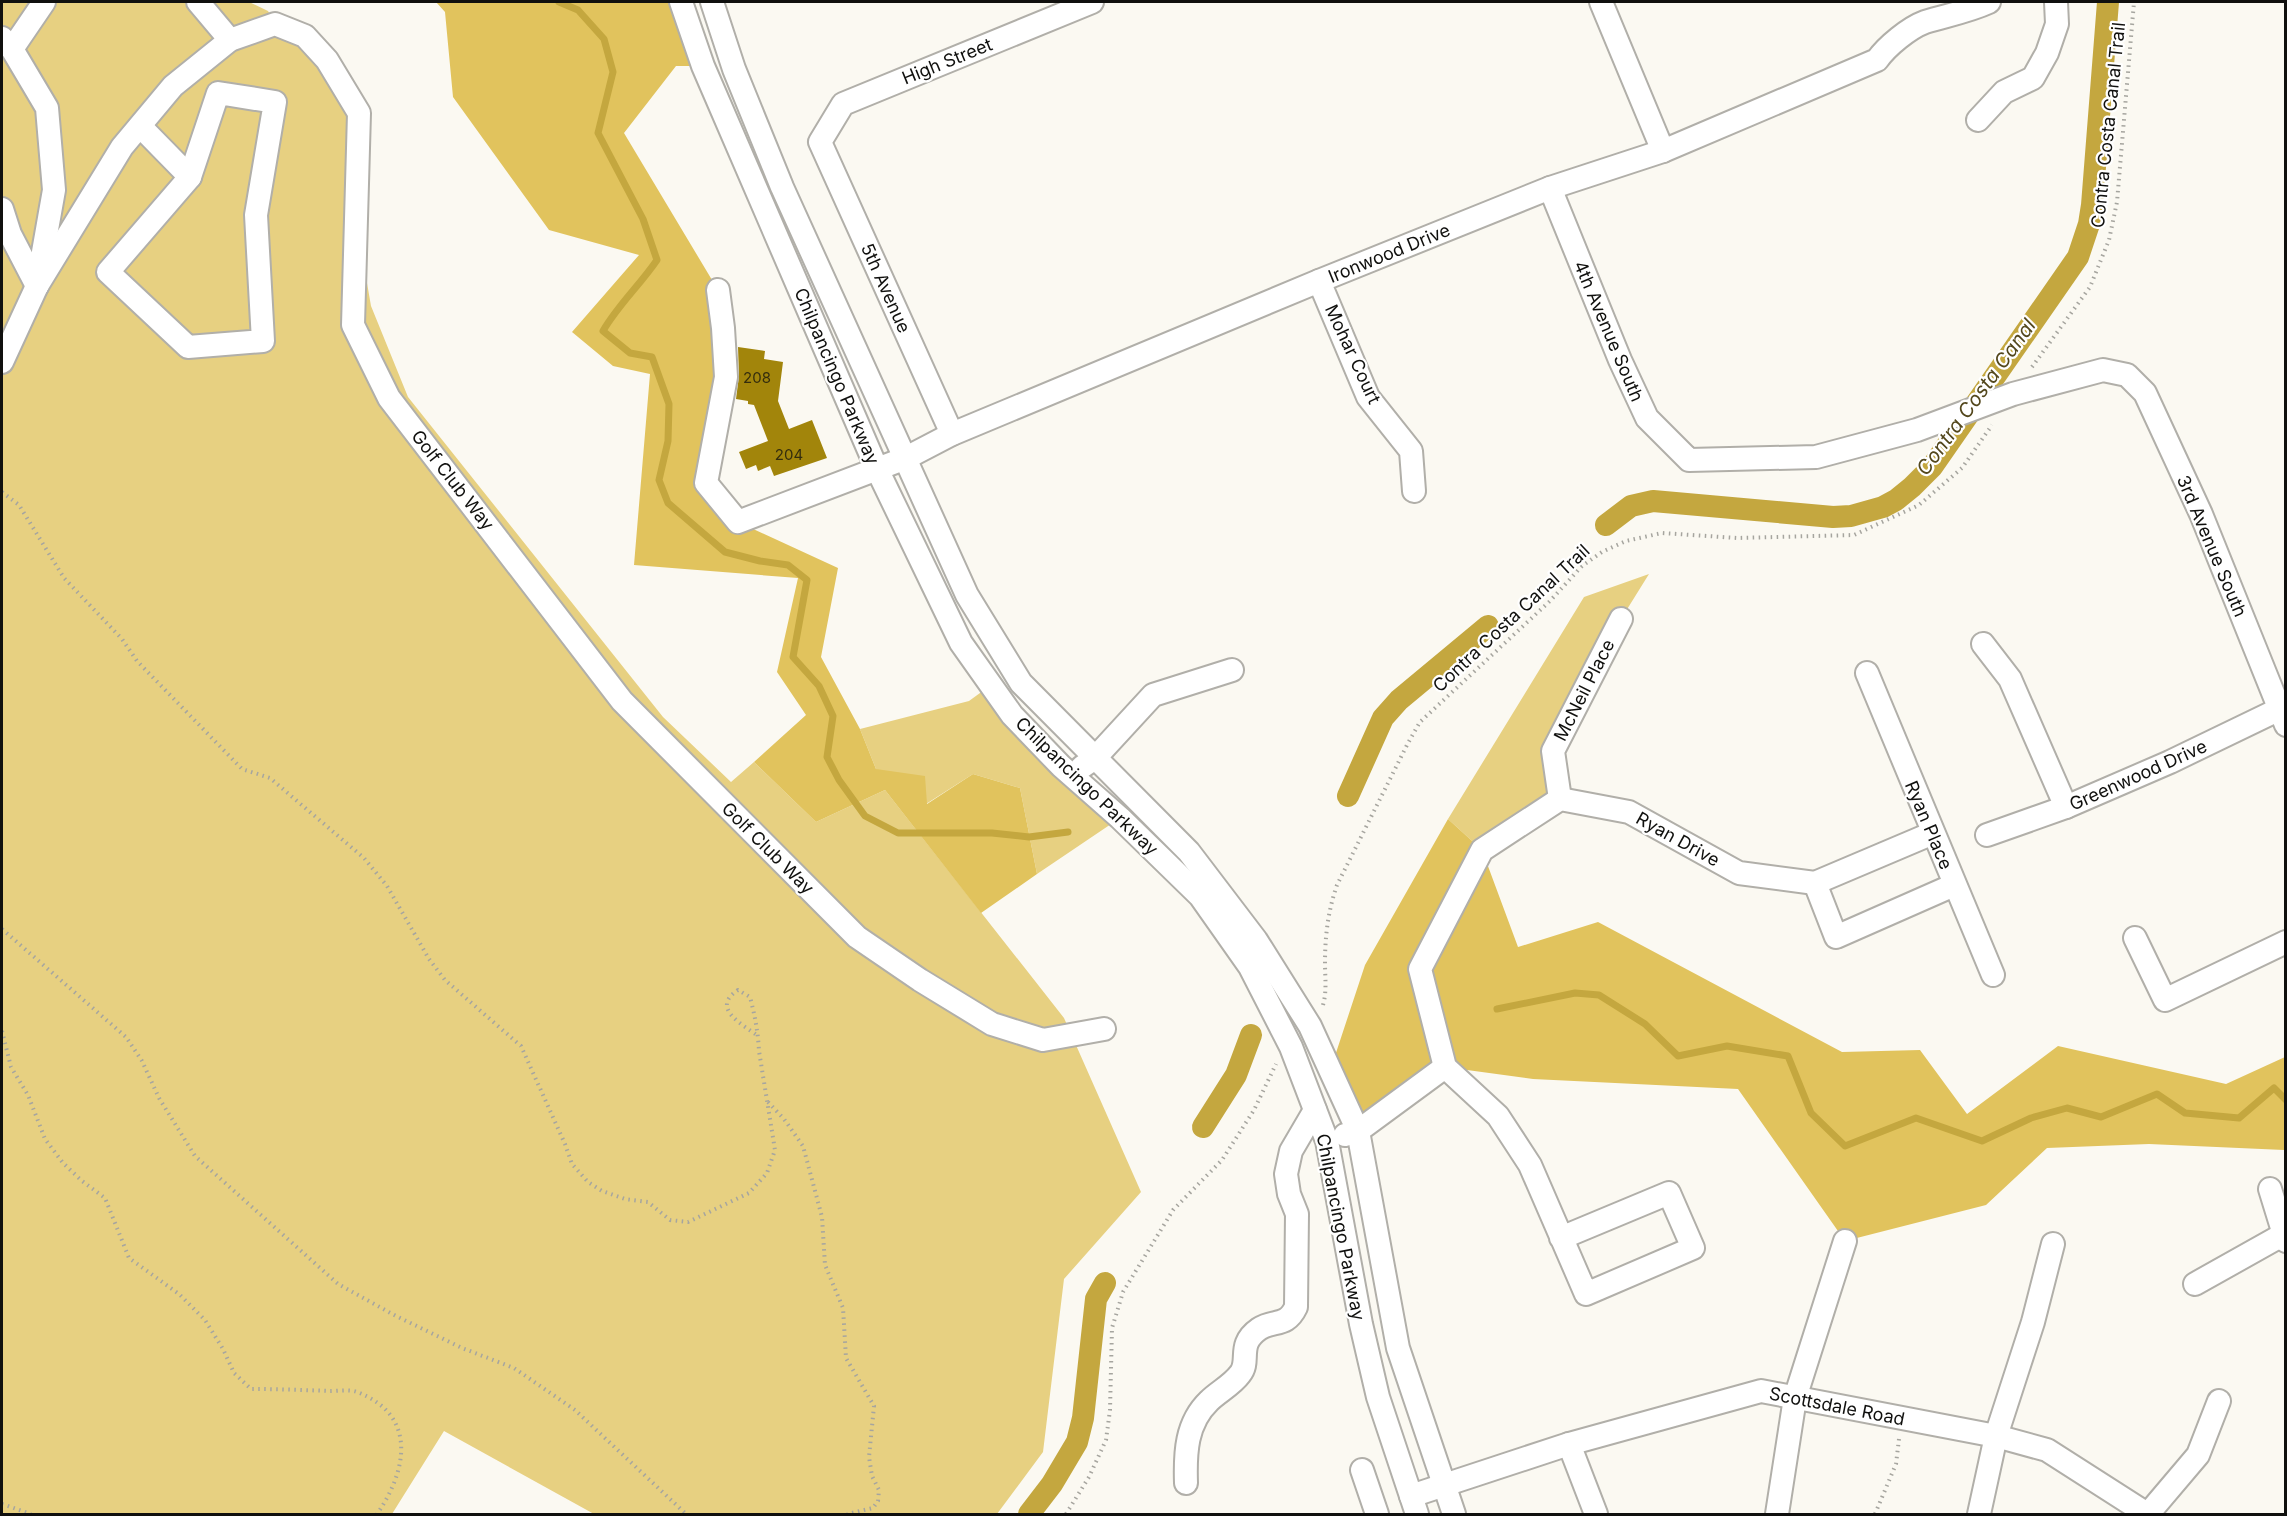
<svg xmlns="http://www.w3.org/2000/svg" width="2287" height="1516" viewBox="0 0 2287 1516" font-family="Inter,sans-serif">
<rect width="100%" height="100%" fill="#fbf9f2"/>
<!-- green -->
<g fill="#e7d081">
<path d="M2 2H249L268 11 276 24 305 36 359 113 357 225 371 306 408 397 663 717 731 782 754 762 816 822 885 790 1064 1018 1141 1192 1064 1279 1043 1452 997 1514H594L444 1431 392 1514H2Z"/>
<path d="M1649 574 1621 619 1553 751 1560 799 1482 850 1448 819 1584 597Z"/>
<path d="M991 685 1120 818 1037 874 1020 788 973 774 926 804 876 769 860 729 969 701Z"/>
</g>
<!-- forest -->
<g fill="#e1c35d">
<path d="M436 2H681L703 66H676L624 133 718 290 723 328 706 483 738 522 838 568 821 657 860 729 876 769 925 776 927 804 973 774 1020 788 1037 874 981 913 885 790 816 822 754 762 806 715 777 672 798 578 634 565 650 374 613 366 572 332 639 255 549 230 453 97 445 12Z"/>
<path d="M1448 819 1482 850 1518 947 1598 922 1842 1052 1920 1050 1967 1114 2058 1046 2226 1084 2285 1057V1152L2284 1150 2149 1144 2047 1148 1986 1205 1845 1241 1738 1089 1533 1079 1445 1067 1358 1131 1330 1071 1365 965Z"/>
</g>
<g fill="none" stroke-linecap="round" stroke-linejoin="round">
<!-- stream -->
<g stroke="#c4a73f" stroke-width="7">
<path d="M559 2 578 10 604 39 613 72 598 133 643 219 657 260C640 285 618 305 603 331L630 353 652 357 669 404 668 441 659 480 668 503 725 552 760 561 788 565 807 580 793 657 819 686 833 716 827 757 839 780 865 816 898 833H992L1029 837 1068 832"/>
<path d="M1497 1009 1575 993 1599 995 1645 1024 1678 1056 1727 1046 1788 1056 1811 1113 1845 1146 1916 1118 1982 1141 2031 1118 2067 1108 2101 1117 2157 1094 2185 1113 2239 1118 2274 1088 2286 1100"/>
</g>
<!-- canal -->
<g stroke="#c4a73f" stroke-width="22">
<path d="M1606 525 1631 506 1653 501 1833 517 1851 516 1883 507 1896 500 1912 487 1932 467 2078 257 2089 224 2092 205 2108 2"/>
<path d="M1348 796 1383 718 1399 700 1488 626"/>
<path d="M1203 1127 1236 1075 1251 1035"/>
<path d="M1029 1514 1052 1484 1077 1442 1083 1418 1096 1299 1105 1283"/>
</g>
</g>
<!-- building -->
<path fill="#a2850b" d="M738 347 765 351 764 359 783 362 778 401 789 429 812 420 827 458 774 476 770 466 758 471 756 465 746 469 739 452 768 441 754 405 748 404V401L736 399 739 376Z"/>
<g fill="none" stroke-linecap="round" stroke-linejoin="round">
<!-- minor casing -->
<g stroke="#b1afa9" stroke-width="26">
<g id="minor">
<path d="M198 2 230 40"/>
<path d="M681 2 703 66 877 469 961 643 1012 715 1061 766 1120 818 1200 896 1250 967 1291 1047 1327 1141 1361 1324 1378 1397 1417 1514"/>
<path d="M712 2 734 69 782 187 967 595 1021 683 1189 852 1256 940 1310 1026 1358 1131 1398 1348 1454 1514"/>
<path d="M1601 2 1663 151"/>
<path d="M2 38 12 49 47 108 54 190 37 286 2 362"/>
<path d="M12 49 44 2"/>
<path d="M218 93 275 102 256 215 263 341 188 347 108 272 190 177Z"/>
<path d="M1978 120 2004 92 2033 78 2047 53 2057 24 2056 2"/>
<path d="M140 126 190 177"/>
<path d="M1550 188 1620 360 1647 418 1689 460 1816 457 1917 430 2013 394 2103 370 2127 375 2145 393 2201 514 2286 725"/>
<path d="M2 209 10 234 37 286"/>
<path d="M1319 281 1368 397 1411 451 1414 491"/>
<path d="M37 286 122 147 173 86 230 40 275 24 305 36 327 60 359 113 353 325 389 398 622 701 857 937 920 980 992 1024 1043 1040 1104 1029"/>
<path d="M718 290 723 328 726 377 706 483 738 522 906 458 952 434 1319 281 1550 188 1663 151 1877 60C1887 46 1909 28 1925 22 1948 15 1967 12 1989 2"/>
<path d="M952 434 820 142 843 104 1092 2"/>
<path d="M1983 644 2010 679 2066 807"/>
<path d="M1867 673 1993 975"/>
<path d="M1082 767 1095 758 1153 695 1232 670"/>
<path d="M1560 799 1553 751 1621 619"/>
<path d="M1987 835 2066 807 2170 762 2286 706"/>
<path d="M1815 883 1836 937 1954 885"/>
<path d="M2135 938 2165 1000 2286 942"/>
<path d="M1345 1135 1358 1131 1445 1067"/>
<path d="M2270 1189 2286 1241"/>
<path d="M1561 1238 1669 1193 1693 1248 1586 1294 1530 1165 1498 1116 1445 1067 1420 969 1482 850 1560 799 1629 812 1739 873 1815 883 1933 833"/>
<path d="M2195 1284 2284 1234"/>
<path d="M1569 1444 1596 1514"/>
<path d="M1362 1470 1377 1514"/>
<path d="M1186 1483C1185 1453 1186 1423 1209 1401 1218 1392 1232 1385 1240 1374 1251 1361 1236 1345 1259 1329 1274 1319 1286 1328 1296 1307L1297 1214 1289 1194 1286 1174 1291 1151 1315 1110"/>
<path d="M1411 1496 1569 1444 1761 1391 1996 1436 2047 1450 2147 1514"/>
<path d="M1777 1514 1795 1398 1845 1241"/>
<path d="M1979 1514 1996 1436 2033 1322 2053 1244"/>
<path d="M2148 1514 2198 1455 2219 1401"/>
</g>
</g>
<!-- path -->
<g stroke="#a6a59f" stroke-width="4" stroke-dasharray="1.5 4.5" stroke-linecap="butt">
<path d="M2032 367 2090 287 2109 240 2117 202 2134 2"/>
<path d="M2 492 19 505 64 578 122 639 137 661 242 769 270 778 364 858 387 886 429 959 445 980 521 1046 565 1144 572 1164 588 1182 602 1191 625 1199 648 1202 670 1220 688 1222 749 1193 767 1173 775 1150 759 1051C758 1032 755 1016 750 997L738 990C710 1008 742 1024 758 1036"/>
<path d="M2 929 126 1037 142 1061 159 1098 195 1156 338 1284 396 1316 462 1348 514 1368 575 1410 686 1514"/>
<path d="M1323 1005C1327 991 1325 978 1325 963 1325 936 1328 911 1337 885L1408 743 1420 722 1550 601 1582 566 1602 552 1626 541 1662 533 1737 538 1854 535 1919 505 1962 468 1992 425"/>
<path d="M2 1031 11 1067 28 1095 45 1139 63 1163 82 1181 105 1198 129 1258 179 1294 205 1320 223 1349 234 1373 251 1389C277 1389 304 1390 330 1391 338 1391 350 1389 357 1392 418 1415 407 1471 377 1514"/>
<path d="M768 1102 784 1119 803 1146 822 1217 825 1265 843 1308 846 1358 874 1406 869 1457 872 1476 879 1490 878 1501 873 1508 847 1514"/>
<path d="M2 1504 31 1514"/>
<path d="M1066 1514 1089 1477 1106 1440 1110 1410 1112 1328 1123 1292 1173 1210 1222 1160 1254 1110 1276 1064"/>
<path d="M1875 1514 1896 1464 1899 1439"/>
</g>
<!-- minor -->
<use href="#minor" stroke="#fff" stroke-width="22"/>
</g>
<g text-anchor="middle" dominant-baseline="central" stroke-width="4.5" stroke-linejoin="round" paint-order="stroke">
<!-- number labels -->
<g font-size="15" fill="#342d0d">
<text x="757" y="377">208</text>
<text x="789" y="454">204</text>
</g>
<!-- street labels -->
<g font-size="18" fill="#10100e" stroke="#fff">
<text transform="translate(947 61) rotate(-22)">High Street</text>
<text transform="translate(2108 125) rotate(-84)">Contra Costa Canal Trail</text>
<text transform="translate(1389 253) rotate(-22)">Ironwood Drive</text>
<text transform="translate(886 288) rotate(66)">5th Avenue</text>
<text transform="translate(1609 331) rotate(67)">4th Avenue South</text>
<text transform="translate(1353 354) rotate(65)">Mohar Court</text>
<text transform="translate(837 376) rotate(67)">Chilpancingo Parkway</text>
<text transform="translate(453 480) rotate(52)">Golf Club Way</text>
<text transform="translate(2212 546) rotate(67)">3rd Avenue South</text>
<text transform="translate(1511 618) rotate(-43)">Contra Costa Canal Trail</text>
<text transform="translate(1584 690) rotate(-63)">McNeil Place</text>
<text transform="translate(2138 775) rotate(-24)">Greenwood Drive</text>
<text transform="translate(1087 786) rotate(44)">Chilpancingo Parkway</text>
<text transform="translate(1929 825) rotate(67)">Ryan Place</text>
<text transform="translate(1678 839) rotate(29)">Ryan Drive</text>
<text transform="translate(768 848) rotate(45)">Golf Club Way</text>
<text transform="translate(1341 1227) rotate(79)">Chilpancingo Parkway</text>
<text transform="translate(1837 1406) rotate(11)">Scottsdale Road</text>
</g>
<!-- water labels -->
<g font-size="20" font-style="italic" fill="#53471c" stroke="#fff">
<text transform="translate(1976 397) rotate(-54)">Contra Costa Canal</text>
</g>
</g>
<!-- border -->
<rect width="2287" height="1516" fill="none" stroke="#10100e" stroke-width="6"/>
</svg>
